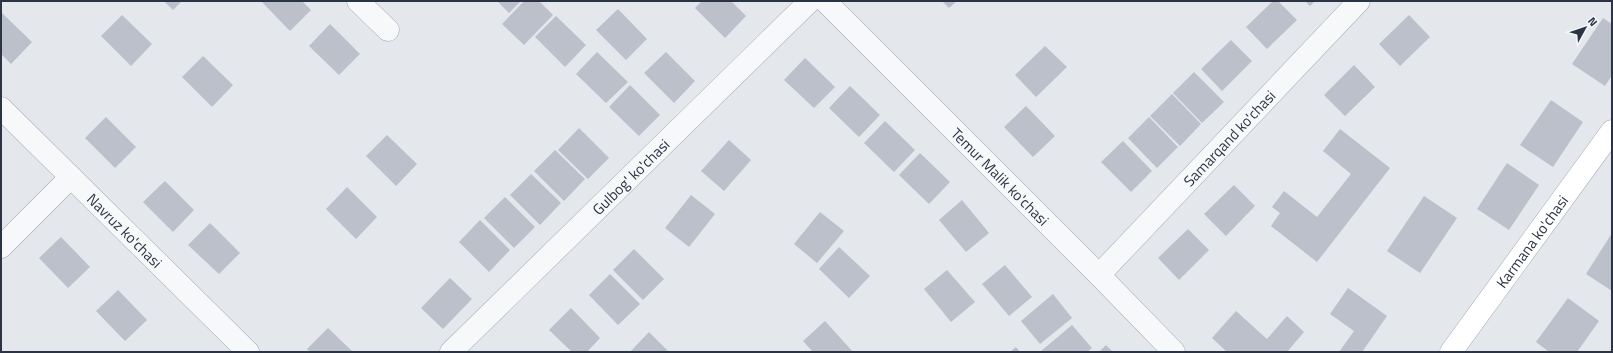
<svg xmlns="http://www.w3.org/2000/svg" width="1613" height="353" viewBox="0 0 1613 353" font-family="'Titillium Web',sans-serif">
<rect width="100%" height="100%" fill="#e4e7ec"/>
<!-- building -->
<g fill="#bbc0ca">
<path d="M164 1H182L173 10Z"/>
<path d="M261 1H302L311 10 290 31Z"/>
<path d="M497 1H521L509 13Z"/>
<path d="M524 1H539L553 15 524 45 502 24Z"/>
<path d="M702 1H731L746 16 725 38 695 8Z"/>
<path d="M942 1H957L949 8Z"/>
<path d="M1273 1H1278L1297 20 1267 49 1246 27Z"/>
<path d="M1305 1H1315L1310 6Z"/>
<path d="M618 9 647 39 626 60 596 30Z"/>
<path d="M2 13 32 42 11 64 1 54V14Z"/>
<path d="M122 15 152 44 131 66 101 36Z"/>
<path d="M1409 15 1430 37 1400 66 1379 44Z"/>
<path d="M556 16 586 45 565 67 535 37Z"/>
<path d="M1603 18 1612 24V75L1605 86 1572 64Z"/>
<path d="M330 24 360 54 339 75 309 46Z"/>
<path d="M1231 40 1252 61 1222 91 1201 69Z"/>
<path d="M1045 46 1067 67 1036 97 1015 75Z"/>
<path d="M597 52 628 82 606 103 576 74Z"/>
<path d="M666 52 695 81 674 103 644 73Z"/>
<path d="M203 56 233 85 212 107 182 77Z"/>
<path d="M805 58 835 87 814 108 784 80Z"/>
<path d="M1354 65 1375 87 1345 116 1324 95Z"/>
<path d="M1194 72 1224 102 1202 123 1173 93Z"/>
<path d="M630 85 660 115 639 136 609 107Z"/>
<path d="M850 86 880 115 859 137 829 108Z"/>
<path d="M1172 94 1201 124 1180 146 1150 116Z"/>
<path d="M1551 100 1583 122 1553 167 1520 145Z"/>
<path d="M1026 106 1055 136 1033 157 1004 127Z"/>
<path d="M106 117 136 147 115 168 85 138Z"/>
<path d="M1149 117 1178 147 1157 168 1128 138Z"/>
<path d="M885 121 915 150 894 172 864 143Z"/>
<path d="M579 128 609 158 588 179 558 150Z"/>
<path d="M1340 129 1390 168 1317 262 1271 226 1280 213 1272 207 1284 191 1317 217 1351 174 1323 151Z"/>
<path d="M387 135 417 164 396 186 366 156Z"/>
<path d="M729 140 751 160 724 191 701 171Z"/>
<path d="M1123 141 1152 171 1131 192 1101 162Z"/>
<path d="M555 150 585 179 564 201 534 171Z"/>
<path d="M920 153 950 182 929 204 899 175Z"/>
<path d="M1507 163 1539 185 1509 230 1477 209Z"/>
<path d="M531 174 561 203 540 225 510 195Z"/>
<path d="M165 181 194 210 173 232 143 202Z"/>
<path d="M1234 185 1255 206 1226 236 1204 214Z"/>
<path d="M347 187 377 217 356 239 326 209Z"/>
<path d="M691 195 715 214 689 247 665 228Z"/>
<path d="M1424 196 1457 218 1420 273 1387 251Z"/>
<path d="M505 197 535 227 514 248 484 218Z"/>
<path d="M962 200 989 233 966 252 939 220Z"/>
<path d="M820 212 844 231 817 263 794 244Z"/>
<path d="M480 220 510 250 489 272 459 242Z"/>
<path d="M210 223 240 253 219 274 188 245Z"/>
<path d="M1188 229 1209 250 1179 280 1158 258Z"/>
<path d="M1612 233V291L1586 274Z"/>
<path d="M61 237 90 267 68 288 39 258Z"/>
<path d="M839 247 870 276 849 298 819 269Z"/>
<path d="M634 249 664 279 643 300 613 270Z"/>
<path d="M1005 265 1032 297 1009 316 982 284Z"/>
<path d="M947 270 975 302 951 322 924 289Z"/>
<path d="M610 274 640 304 618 325 589 295Z"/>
<path d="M450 278 472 299 443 329 421 308Z"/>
<path d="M1348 288 1387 316 1362 352H1339L1354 331 1330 314Z"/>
<path d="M118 290 147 320 125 341 96 311Z"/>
<path d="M1053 294 1072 318 1040 344 1021 321Z"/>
<path d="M1568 298 1599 321 1577 352H1549L1536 342Z"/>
<path d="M571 308 600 338 587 352H572L549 330Z"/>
<path d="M1236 311 1267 339 1287 316 1304 332 1287 352H1227L1212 338Z"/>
<path d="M825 321 853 352H813L803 341Z"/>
<path d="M1072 325 1092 348 1087 352H1040Z"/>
<path d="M328 328 353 352H310L307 349Z"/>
<path d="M649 332 669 352H630Z"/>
<path d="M1106 345 1113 352H1099Z"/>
<path d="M1016 347 1020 352H1010Z"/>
</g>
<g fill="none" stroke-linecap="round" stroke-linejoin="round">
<!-- minor casing -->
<g stroke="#a9aeb7" stroke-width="23">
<g id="minor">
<path d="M358 1 388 30"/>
<path id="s1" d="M825 1 1099 275 1174 352"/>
<path id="s2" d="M1 108 248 352"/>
<path d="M1 247 71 177"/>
<path id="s3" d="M1099 275 1359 1"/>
<path id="s4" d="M451 352 810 1"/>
</g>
</g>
<!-- major casing -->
<g stroke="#a3abb8" stroke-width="23">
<g id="major">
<path id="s5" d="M1451 352 1612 131"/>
</g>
</g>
<!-- minor -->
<use href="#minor" stroke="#f7f8fa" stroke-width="22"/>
<!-- major -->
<use href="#major" stroke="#fff" stroke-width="22"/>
</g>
<g text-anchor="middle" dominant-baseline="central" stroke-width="3.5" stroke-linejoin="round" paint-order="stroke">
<!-- street labels -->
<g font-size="15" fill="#2b3445" stroke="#f4f6f9">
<text stroke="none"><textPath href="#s3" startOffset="189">Samarqand ko'chasi</textPath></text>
<text stroke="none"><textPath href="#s4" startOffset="251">Gulbog' ko'chasi</textPath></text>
<text stroke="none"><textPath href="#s1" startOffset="248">Temur Malik ko'chasi</textPath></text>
<text stroke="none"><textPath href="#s2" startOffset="174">Navruz ko'chasi</textPath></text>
<text stroke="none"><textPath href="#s5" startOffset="137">Karmana ko'chasi</textPath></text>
</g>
</g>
<!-- border -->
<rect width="1613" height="353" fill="none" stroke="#2b3445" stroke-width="4"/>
<!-- north arrow -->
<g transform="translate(1585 28) rotate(50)" stroke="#f4f6f9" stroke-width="3" paint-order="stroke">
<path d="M0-3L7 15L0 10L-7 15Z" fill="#2b3445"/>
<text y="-6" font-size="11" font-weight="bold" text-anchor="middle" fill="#2b3445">N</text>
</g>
</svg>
